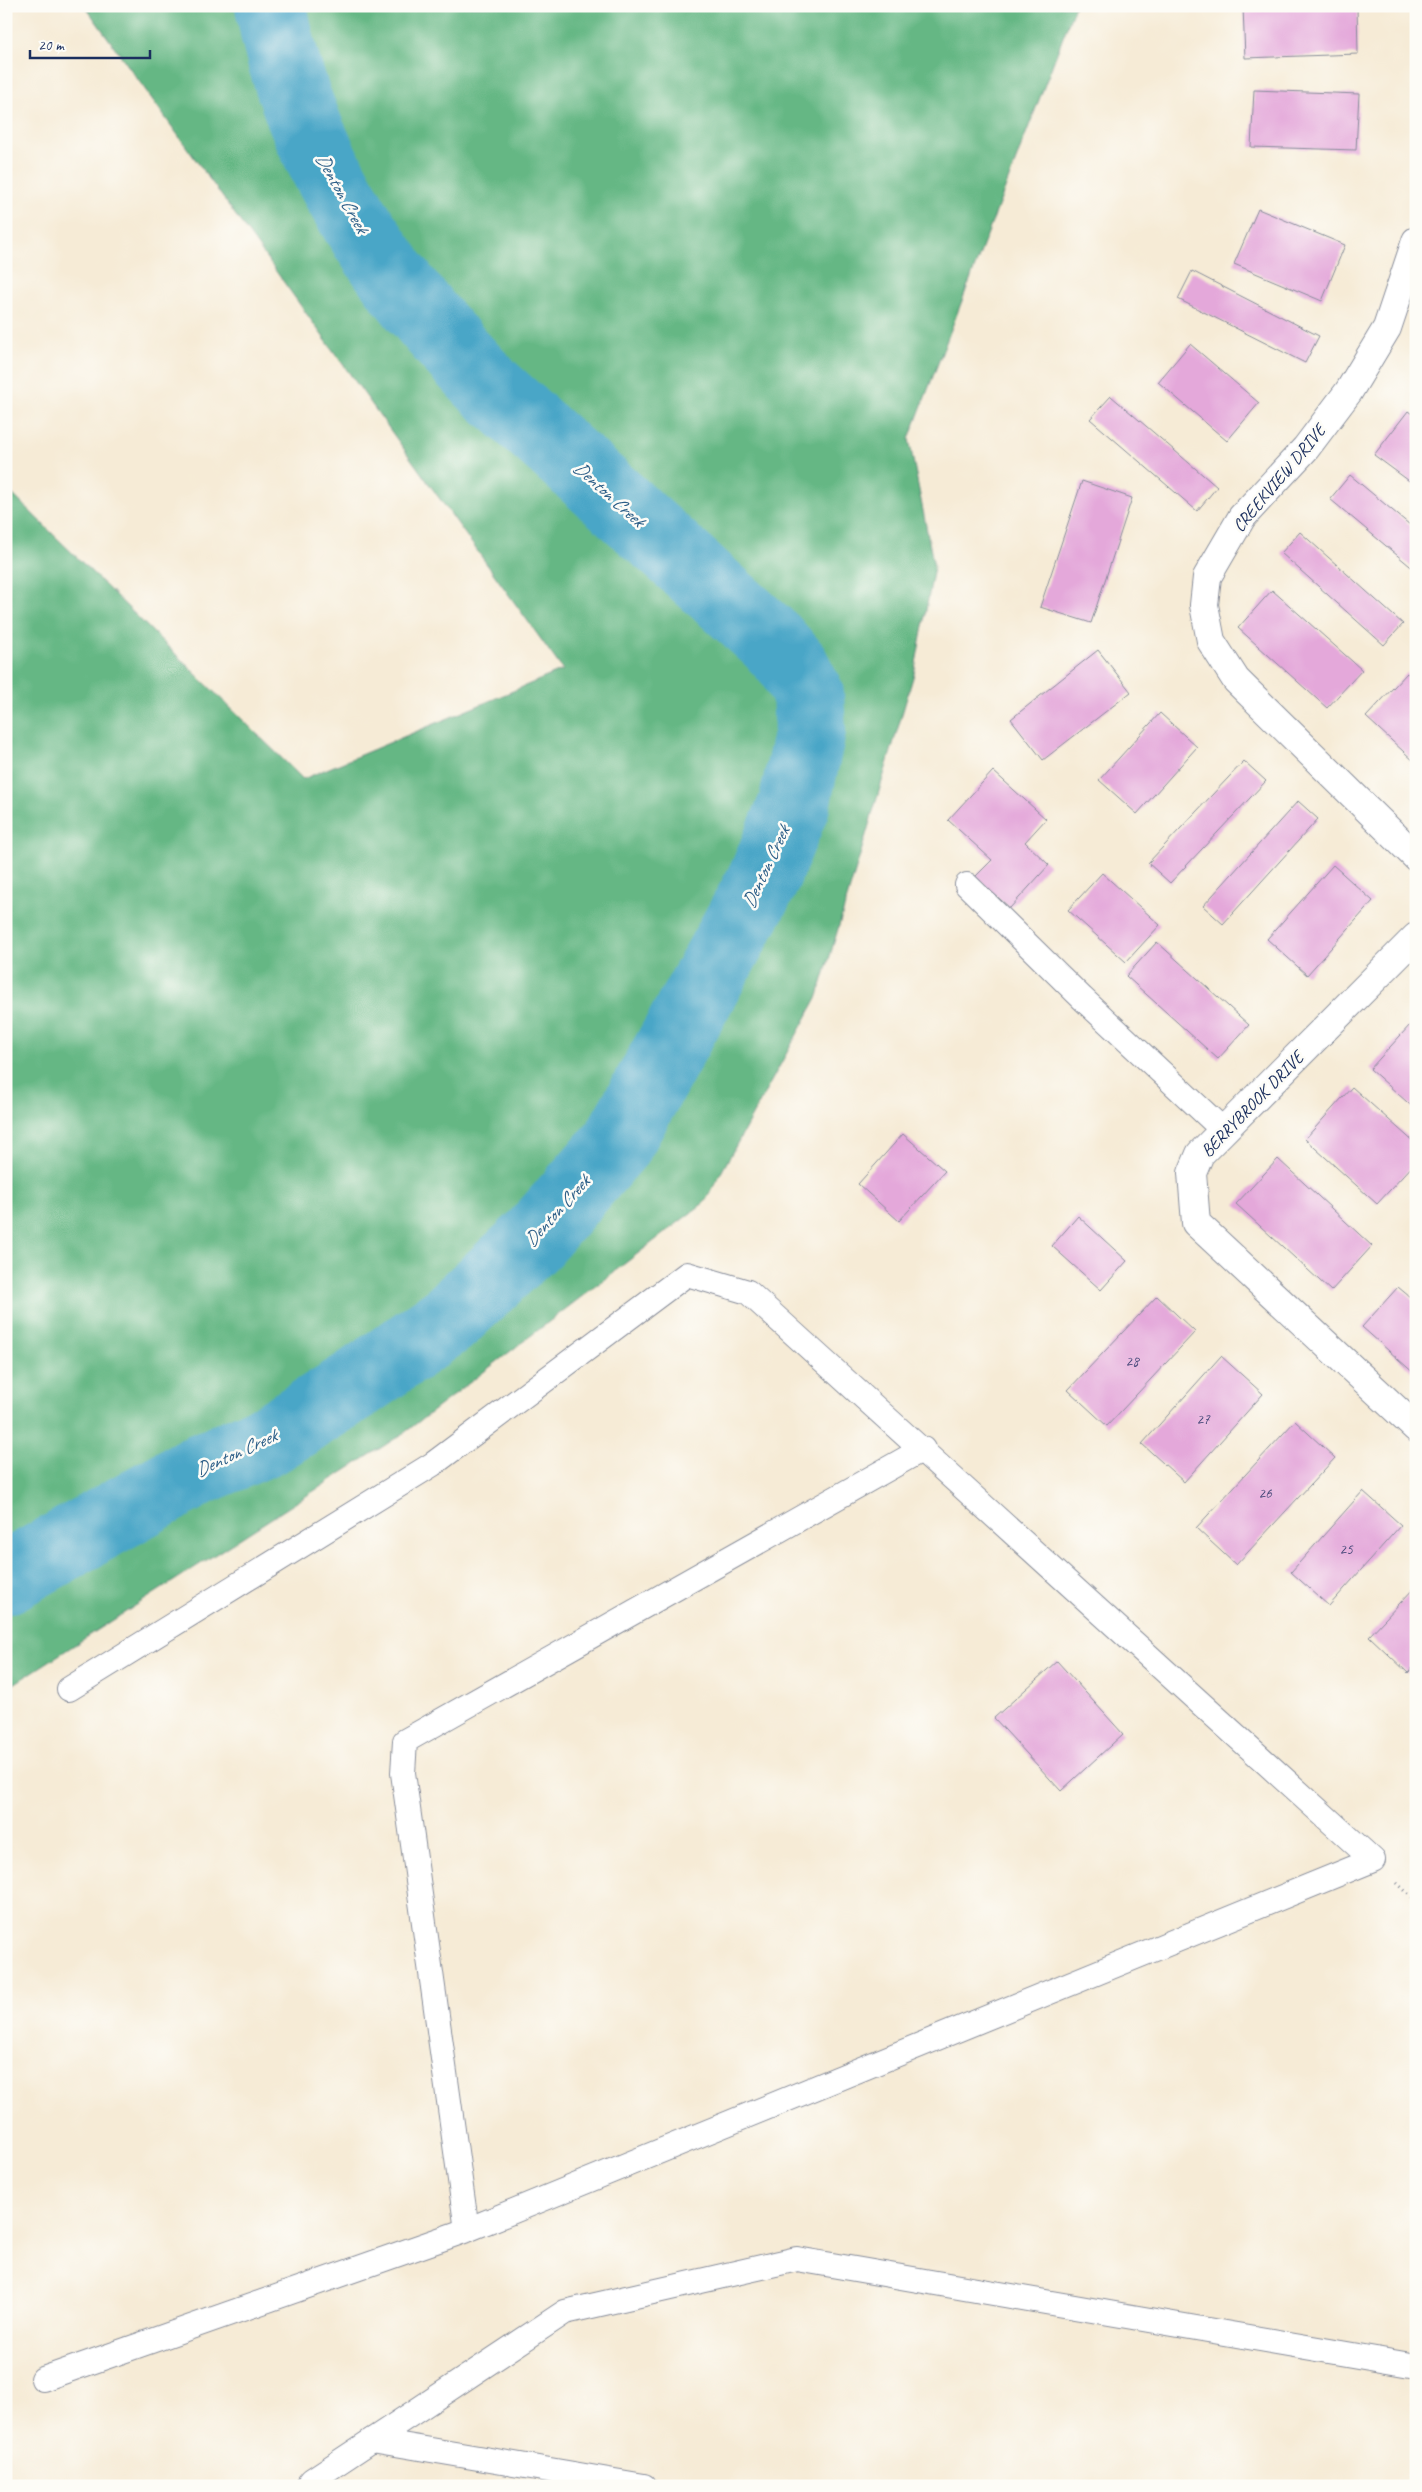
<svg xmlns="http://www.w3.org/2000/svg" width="1422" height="2492" viewBox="0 0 1422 2492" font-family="Caveat,sans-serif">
<rect width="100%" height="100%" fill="#fdfcf7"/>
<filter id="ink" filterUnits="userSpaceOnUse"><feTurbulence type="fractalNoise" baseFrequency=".02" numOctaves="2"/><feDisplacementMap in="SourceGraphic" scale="10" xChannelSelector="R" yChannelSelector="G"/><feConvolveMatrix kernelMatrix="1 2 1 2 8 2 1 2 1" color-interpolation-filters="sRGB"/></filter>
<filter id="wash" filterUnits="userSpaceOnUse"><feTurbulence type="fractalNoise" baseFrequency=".0096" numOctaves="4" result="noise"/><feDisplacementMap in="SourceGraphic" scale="20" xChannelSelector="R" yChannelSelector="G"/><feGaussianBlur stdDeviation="1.12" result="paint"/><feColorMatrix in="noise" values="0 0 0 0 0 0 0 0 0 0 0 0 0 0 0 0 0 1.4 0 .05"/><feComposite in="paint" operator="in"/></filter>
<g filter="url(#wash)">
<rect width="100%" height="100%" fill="#f6ebd6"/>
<!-- forest -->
<path fill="#65b784" stroke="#407371" d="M85 6H1075L909 439 934 567 914 674 818 996 705 1202 404 1433 6 1689V488L303 779 563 670Z"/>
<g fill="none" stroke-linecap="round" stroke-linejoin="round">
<!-- river -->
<path stroke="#48a6c7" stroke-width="72" d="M6 1578 198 1470 270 1439 354 1386 447 1321 533 1240 618 1142 763 880 794 805 810 731 808 694 793 665 772 641 488 386C449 345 410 302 378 255 327 181 286 95 271 6"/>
</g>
<g id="blocks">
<!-- building -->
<g fill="#e4a8da">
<path d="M1357 6 1358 54 1245 58 1243 7Z"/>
<path d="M1254 90 1359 94 1356 150 1251 147Z"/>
<path d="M1258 209 1345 245 1322 301 1234 264Z"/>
<path d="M1192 271 1319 336 1305 363 1178 299Z"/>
<path d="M1190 344 1259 403 1227 441 1158 382Z"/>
<path d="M1111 396 1217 487 1197 511 1090 419Z"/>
<path d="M1408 411 1416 417V486L1374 455Z"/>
<path d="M1350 475 1416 530V571L1330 499Z"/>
<path d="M1082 481 1132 498 1091 623 1040 607Z"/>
<path d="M1300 532 1403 624 1384 645 1281 553Z"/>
<path d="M1272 590 1362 670 1327 708 1238 628Z"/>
<path d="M1098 650 1131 692 1043 760 1011 719Z"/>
<path d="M1407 673 1416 681V763L1366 717Z"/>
<path d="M1160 713 1197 747 1137 814 1099 780Z"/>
<path d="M1244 761 1266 781 1170 883 1148 863Z"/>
<path d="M993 771 1046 819 1025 842 1049 865 1010 908 975 877 992 860 948 820Z"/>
<path d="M1298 801 1318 819 1223 924 1203 906Z"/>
<path d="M1333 865 1373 901 1307 975 1267 939Z"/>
<path d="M1102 873 1160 925 1126 962 1068 910Z"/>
<path d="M1157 942 1249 1025 1218 1059 1126 976Z"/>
<path d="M1410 1025 1416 1031V1110L1370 1069Z"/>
<path d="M1352 1087 1416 1144V1162L1377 1204 1305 1139Z"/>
<path d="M903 1134 945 1171 899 1221 858 1184Z"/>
<path d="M1278 1159 1372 1246 1331 1291 1236 1204Z"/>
<path d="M1078 1216 1127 1261 1101 1290 1052 1246Z"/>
<path d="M1398 1287 1416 1302V1375L1362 1327Z"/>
<path d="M1157 1296 1195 1332 1107 1426 1068 1390Z"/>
<path d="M1221 1356 1263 1394 1184 1482 1142 1444Z"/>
<path d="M1295 1421 1335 1458 1236 1565 1196 1528Z"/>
<path d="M1363 1491 1401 1525 1329 1606 1291 1572Z"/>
<path d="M1416 1586V1664L1408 1673 1369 1636Z"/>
<path d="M1057 1661 1123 1734 1061 1791 994 1718Z"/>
</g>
</g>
</g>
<g filter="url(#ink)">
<use href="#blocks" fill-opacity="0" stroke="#888d9a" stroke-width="1"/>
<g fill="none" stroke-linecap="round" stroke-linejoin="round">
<!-- lane casing -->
<g stroke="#888d9a" stroke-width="26">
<g id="lane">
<path d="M967 885 1082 998 1224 1131"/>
<path d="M467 2230 403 1773 405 1741 923 1449"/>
<path d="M43 2379 467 2230 1373 1860 748 1292 687 1274 433 1464 69 1689"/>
<path d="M372 2440 644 2486"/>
<path d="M307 2486 312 2480 565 2312 797 2259 1416 2366"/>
</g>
</g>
<!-- street casing -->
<g stroke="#888d9a" stroke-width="30">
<g id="street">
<path d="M1416 241 1387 328 1349 391 1306 448 1242 517 1207 577 1204 605 1211 641 1236 680 1416 857"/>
<path d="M1416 937 1200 1154 1192 1173 1196 1223 1416 1428"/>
</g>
</g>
<!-- path -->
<path stroke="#888d9a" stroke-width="3" stroke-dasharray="1 4" stroke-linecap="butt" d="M1397 1883 1416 1901"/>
<!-- lane -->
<use href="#lane" stroke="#fff" stroke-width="24"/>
<!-- street -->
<use href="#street" stroke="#fff" stroke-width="28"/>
</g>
</g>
<g text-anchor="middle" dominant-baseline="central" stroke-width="5" stroke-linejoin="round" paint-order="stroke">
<!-- number labels -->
<g font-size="15" fill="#4d4d7d">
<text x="1132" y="1361">28</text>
<text x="1203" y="1419">27</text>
<text x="1265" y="1493">26</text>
<text x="1346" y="1549">25</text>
</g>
<!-- street labels -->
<g font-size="18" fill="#1b2f5e" stroke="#fdfcf7">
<text transform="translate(1279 478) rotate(-50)">CREEKVIEW DRIVE</text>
<text transform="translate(1252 1104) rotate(-46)">BERRYBROOK DRIVE</text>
</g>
<!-- water labels -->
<g font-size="19" font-style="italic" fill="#2d5f88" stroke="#fdfcf7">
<text transform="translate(342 193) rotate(61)">Denton Creek</text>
<text transform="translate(609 494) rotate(42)">Denton Creek</text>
<text transform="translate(766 867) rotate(-65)">Denton Creek</text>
<text transform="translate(557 1211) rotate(-48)">Denton Creek</text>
<text transform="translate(236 1453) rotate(-25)">Denton Creek</text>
</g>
</g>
<!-- margin -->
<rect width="1422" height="2492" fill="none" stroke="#fdfcf7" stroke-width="25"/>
<!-- scale -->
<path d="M30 50v8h120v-8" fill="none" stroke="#1b2f5e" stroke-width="2.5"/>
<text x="38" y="50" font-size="15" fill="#1b2f5e" stroke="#fdfcf7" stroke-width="4" paint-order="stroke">20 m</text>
</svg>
